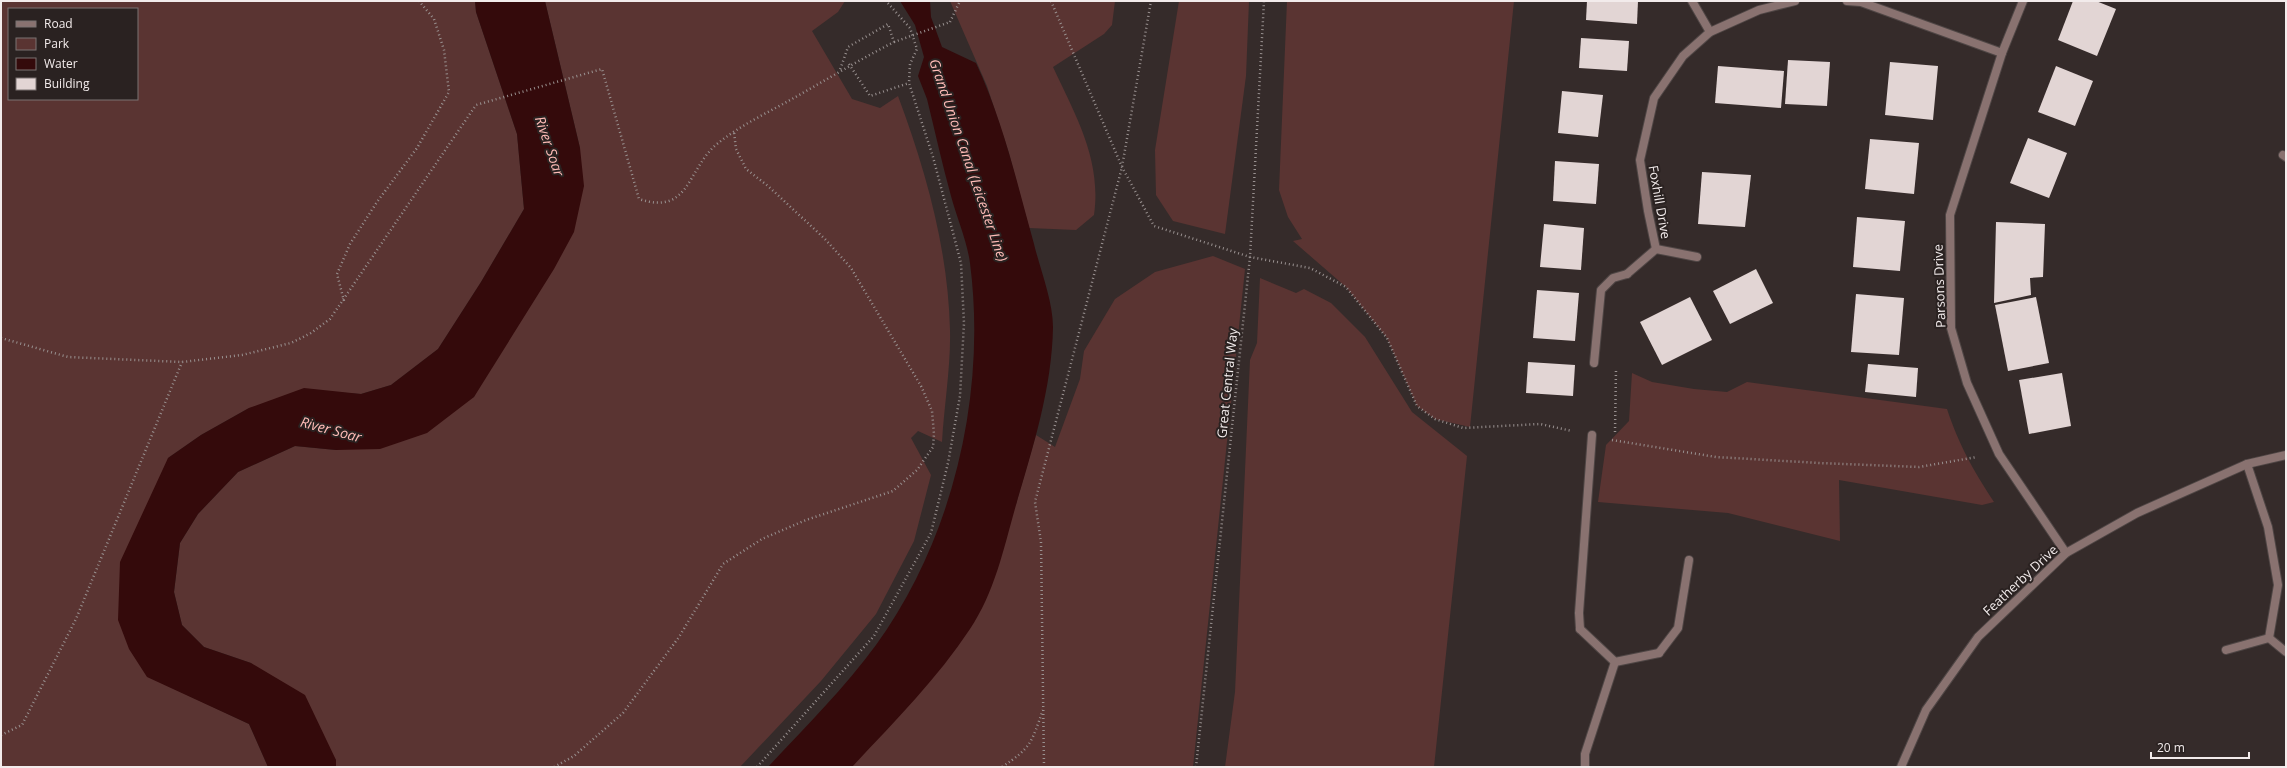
<svg xmlns="http://www.w3.org/2000/svg" width="2287" height="768" viewBox="0 0 2287 768" font-family="'Open Sans',sans-serif">
<rect width="100%" height="100%" fill="#352b2a"/>
<!-- green -->
<g fill="#5a3432" fill-rule="evenodd">
<path d="M1 1H475L476 12 517 134 524 209 481 282 438 349 391 385 361 394 333 392 249 408 201 435 168 458 147 676 249 724 268 767H1ZM9 9H137V99H9Z"/>
<path d="M545 1H845L838 12 812 31 852 99 880 108 898 96C926 171 948 249 950 330 951 365 944 407 942 442L918 431 911 438 931 475 914 541 876 614 821 681 740 767H336V760L251 663 204 647 182 625 174 592 180 543 198 514 238 472 295 446 336 450 474 397 580 148Z"/>
<path d="M950 1H1115L1112 25 1104 34 1053 67C1075 114 1102 160 1094 215L1076 230 1029 228 1009 153 987 86Z"/>
<path d="M1179 1H1249L1246 76 1225 234 1173 221 1156 195 1155 150Z"/>
<path d="M1287 1H1514L1470 427 1435 419 1417 406 1387 338 1346 287 1293 241 1302 239 1288 217 1279 190Z"/>
<path d="M1213 256 1245 269 1193 767H824L1016 504 1036 435 1055 447 1080 379 1084 351 1115 299 1155 272Z"/>
<path d="M1260 278 1296 293 1304 289 1331 303 1365 337 1412 412 1467 456 1434 767H1225L1235 692 1250 360 1257 343Z"/>
<path d="M1632 373 1652 382 1694 389 1727 392 1747 382 1947 409C1959 445 1973 470 1994 502L1982 505 1839 480 1840 541 1728 513 1598 502 1606 445 1629 421Z"/>
</g>
<!-- water -->
<g fill="#340a0b">
<path d="M475 1H545L580 148 584 186 574 232 554 269 474 397 427 433 380 449 336 450 295 446 238 472 198 514 180 543 174 592 182 625 204 647 251 663 305 695 336 760V767H268L249 724 147 677 129 649 118 620 120 562 168 458 201 435 249 408 304 388 361 394 391 385 438 349 481 282 524 209 517 134 476 12Z"/>
<path d="M900 1H930L931 17 942 47 976 63C1003 121 1017 183 1034 244 1040 269 1053 301 1053 327 1052 388 1033 447 1016 505 1004 547 995 592 970 629 937 679 893 723 852 767H768C804 728 844 689 876 645 953 539 987 394 970 263 967 241 957 218 951 196 942 164 935 131 927 99L918 76 924 57 915 25Z"/>
</g>
<!-- building -->
<g fill="#e2d5d4">
<path d="M1587 1H1638L1637 24 1586 20Z"/>
<path d="M2073 1H2096L2116 9 2097 56 2058 40Z"/>
<path d="M1581 38 1629 41 1627 71 1579 68Z"/>
<path d="M1788 60 1830 62 1827 106 1785 104Z"/>
<path d="M1890 62 1938 66 1933 120 1885 115Z"/>
<path d="M1718 66 1784 71 1781 108 1715 103Z"/>
<path d="M2056 66 2093 81 2075 126 2038 112Z"/>
<path d="M1562 91 1603 95 1598 137 1558 133Z"/>
<path d="M2028 138 2067 153 2049 198 2010 183Z"/>
<path d="M1870 139 1919 143 1914 194 1865 189Z"/>
<path d="M1555 161 1599 164 1596 204 1553 201Z"/>
<path d="M1702 172 1751 175 1745 227 1698 224Z"/>
<path d="M1857 217 1905 221 1900 271 1853 267Z"/>
<path d="M1996 222 2045 224 2043 277 2030 278 2031 295 1994 303Z"/>
<path d="M1544 224 1584 228 1581 270 1540 267Z"/>
<path d="M1756 269 1773 303 1730 324 1713 291Z"/>
<path d="M1537 290 1579 293 1575 341 1533 338Z"/>
<path d="M1856 294 1904 298 1899 355 1851 352Z"/>
<path d="M1690 297 1712 340 1662 365 1640 322Z"/>
<path d="M2036 297 2049 363 2008 371 1995 305Z"/>
<path d="M1528 362 1575 365 1573 396 1526 393Z"/>
<path d="M1868 364 1918 368 1916 397 1865 392Z"/>
<path d="M2062 373 2071 426 2029 434 2019 380Z"/>
</g>
<g fill="none" stroke-linecap="round" stroke-linejoin="round">
<!-- service casing -->
<g stroke="#4f4645" stroke-width="10">
<g id="service">
<path d="M1594 363 1601 290 1613 278 1627 274"/>
<path d="M1580 629 1579 613 1592 435"/>
<path d="M1659 653 1678 628 1689 560"/>
</g>
</g>
<!-- minor casing -->
<g stroke="#4f4645" stroke-width="10">
<g id="minor">
<path d="M1692 1 1710 32"/>
<path d="M1847 1 1861 2 2002 53"/>
<path d="M2023 1 2002 53 1950 215 1951 328 1967 383 1999 454 2066 553"/>
<path d="M2283 155 2286 157"/>
<path d="M1656 249 1648 211 1640 160 1654 98 1683 56 1710 32 1759 10 1795 1"/>
<path d="M1627 274 1656 249 1697 257"/>
<path d="M2247 464 2268 527 2278 585 2269 638"/>
<path d="M1580 629 1615 662 1659 653"/>
<path d="M2226 650 2269 638 2286 652"/>
<path d="M1585 767V754L1615 662"/>
<path d="M1901 767 1926 710 1978 637 2066 553 2137 513 2247 464 2286 455"/>
</g>
</g>
<!-- path -->
<g stroke="#999190" stroke-width="2.5" stroke-dasharray="1 3" stroke-linecap="butt">
<path d="M1051 1 1122 167 1154 226 1250 257 1310 268 1346 287 1387 338 1417 406 1435 419 1463 428 1540 424 1572 431"/>
<path d="M950 22 960 1"/>
<path d="M849 64 870 96 909 83"/>
<path d="M344 301 337 274 350 244 377 202 417 148 449 92 444 50 434 19 419 1"/>
<path d="M1 338 68 357 182 362 242 355 291 343 311 333 330 319 476 105 602 69 639 199C690 216 687 169 717 144 739 126 767 113 792 99 826 80 859 60 894 42L888 24 848 47 840 70"/>
<path d="M1615 432 1616 369"/>
<path d="M1612 440 1716 457 1819 463 1919 467 1977 457"/>
<path d="M1 735 22 725 76 619 182 362"/>
<path d="M554 767 574 756 623 713 679 637 723 564 762 539 806 520 893 491 917 470 933 447 934 434 932 411 921 386 851 268 825 239 768 186 746 169 736 149 734 132"/>
<path d="M757 767 874 636 931 533 948 463 960 396 964 323 961 263 933 157 909 83 910 64 917 49 910 28 886 1"/>
<path d="M1002 767C1032 747 1031 743 1043 710"/>
<path d="M1044 767 1041 542 1035 502 1122 167 1151 1"/>
<path d="M1196 767 1250 257 1264 1"/>
</g>
<!-- service -->
<use href="#service" stroke="#897270" stroke-width="8"/>
<!-- minor -->
<use href="#minor" stroke="#897270" stroke-width="8"/>
<!-- path-bridge -->
<path stroke="#999190" stroke-width="2.5" stroke-dasharray="1 3" stroke-linecap="butt" d="M894 42 950 22"/>
</g>
<g text-anchor="middle" dominant-baseline="central" stroke-width="4" stroke-linejoin="round" paint-order="stroke">
<!-- street labels -->
<g font-size="13" fill="#f2ebeb" stroke="#2a2221">
<text transform="translate(1660 202) rotate(80)">Foxhill Drive</text>
<text transform="translate(1939 286) rotate(-92)">Parsons Drive</text>
<text transform="translate(1227 383) rotate(-84)">Great Central Way</text>
<text transform="translate(2020 580) rotate(-43)">Featherby Drive</text>
</g>
<!-- water labels -->
<g font-size="14" font-style="italic" fill="#ffbcb7" stroke="#2a2221">
<text transform="translate(550 146) rotate(71)">River Soar</text>
<text transform="translate(969 160) rotate(71)">Grand Union Canal (Leicester Line)</text>
<text transform="translate(331 429) rotate(15)">River Soar</text>
</g>
</g>
<!-- border -->
<rect width="2287" height="768" fill="none" stroke="#f2ebeb" stroke-width="4"/>
<!-- legend -->
<rect x="8" y="8" width="130" height="92" fill="#2a2221" stroke="#7a7272"/>
<rect x="16" y="21" width="20" height="6" fill="#897270" stroke="#7a7272"/>
<text x="44" y="28" font-size="12" fill="#f2ebeb">Road</text>
<rect x="16" y="38" width="20" height="12" fill="#5a3432" stroke="#7a7272"/>
<text x="44" y="48" font-size="12" fill="#f2ebeb">Park</text>
<rect x="16" y="58" width="20" height="12" fill="#340a0b" stroke="#7a7272"/>
<text x="44" y="68" font-size="12" fill="#f2ebeb">Water</text>
<rect x="16" y="78" width="20" height="12" fill="#e2d5d4" stroke="#7a7272"/>
<text x="44" y="88" font-size="12" fill="#f2ebeb">Building</text>
<!-- scale -->
<path d="M2151 752v6h98v-6" fill="none" stroke="#f2ebeb" stroke-width="2"/>
<text x="2157" y="752" font-size="12" fill="#f2ebeb" stroke="#2a2221" stroke-width="3" paint-order="stroke">20 m</text>
</svg>
